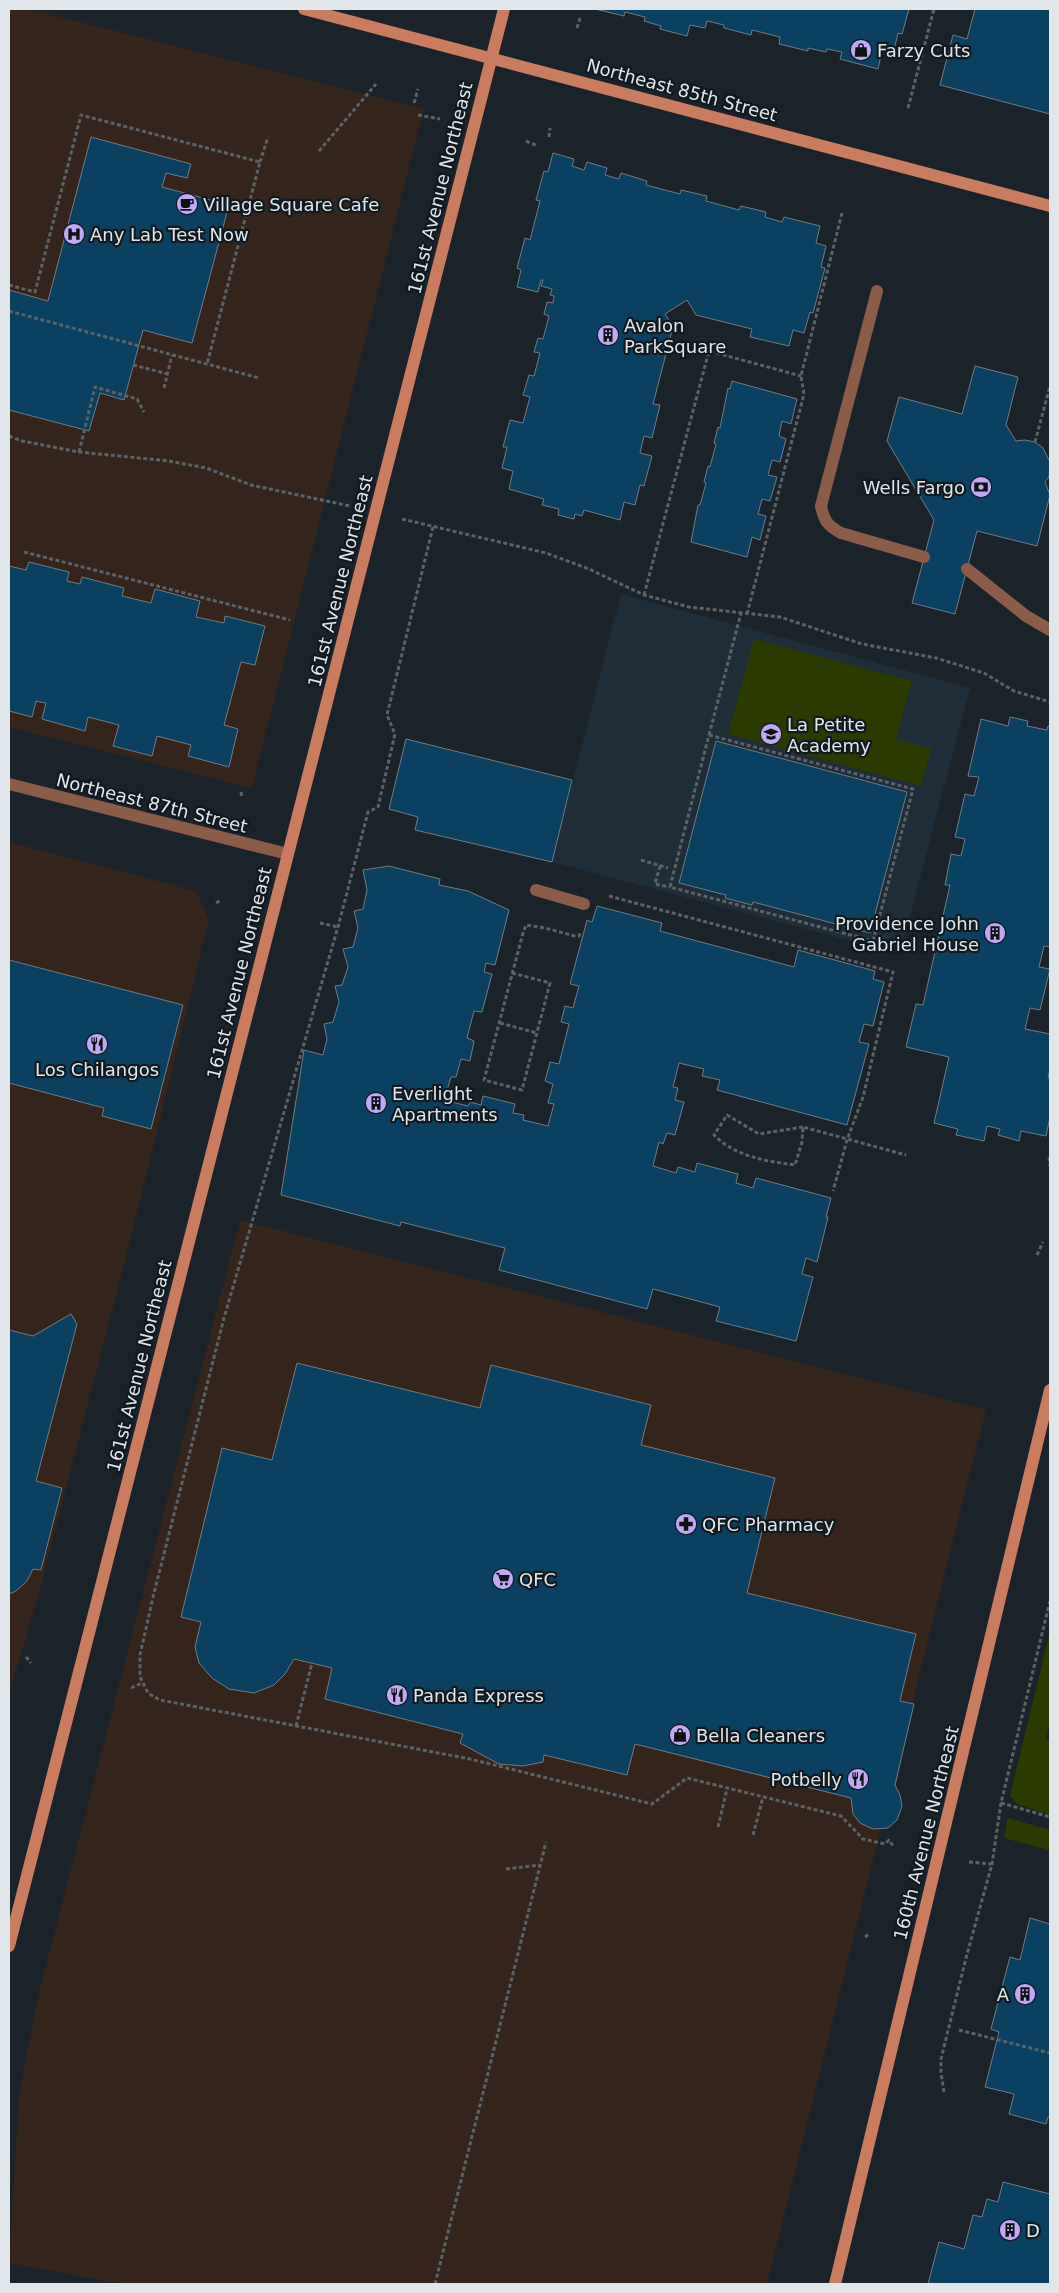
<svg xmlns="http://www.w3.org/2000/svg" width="1059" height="2293" viewBox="0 0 1059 2293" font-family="'DejaVu Sans',sans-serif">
<rect width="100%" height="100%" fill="#1a2329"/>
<!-- commercial -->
<g fill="#35241b">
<path d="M9 9H29L424 109 252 788 9 727Z"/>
<path d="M9 842 196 891 209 920 129 1245 38 1597 9 1694Z"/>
<path d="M240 1220 986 1410 767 2284H120L9 2263 19 2094 39 1992Z"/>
</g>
<!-- built -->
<path fill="#1e2d38" d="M621 594 970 688 900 954 552 862Z"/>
<!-- green -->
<g fill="#2b3b00">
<path d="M754 639 912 681 896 739 931 749 921 786 728 734Z"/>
<path d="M1050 1631V1720L1046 1739 1050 1741V1815L1017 1804 1010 1796Z"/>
<path d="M1008 1818 1050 1830V1850L1004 1838Z"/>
</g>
<!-- building -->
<g fill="#0a4161" stroke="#717c84">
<path d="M595 9H909L902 34 898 33 893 54 882 51 878 69 840 59 842 52 827 49 826 52 808 48V51L779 44 780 37 752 30 751 35 724 28V25L707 21 705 28 690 25 687 36 660 29 661 26 644 21 645 17 625 12 624 16Z"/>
<path d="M975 9H1050V114L940 85 953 35 967 39Z"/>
<path d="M91 137 191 164 187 178 166 173 162 187 229 205 192 343 143 330 124 400 100 393 89 431 9 410V290L48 301Z"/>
<path d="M553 153 574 159 572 166 584 170 587 162 607 168 605 175 619 179 621 173 647 181 646 185 680 194 681 190 707 196 706 201 739 210 741 206 766 212 765 217 782 222 784 217 820 226 816 243 826 246 821 267 825 268 813 313 810 312 804 333 793 330 789 346 750 337 752 329 696 315 687 300 665 314 673 327 653 404 660 405 652 438 644 436 640 453 652 456 644 486 640 485 635 505 624 502 620 520 584 510 582 516 575 514 574 519 558 515 559 509 542 505 544 499 509 489 513 471 502 468 507 447H503L510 420 523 423 530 397 523 395 529 375 534 376 540 353 534 352 538 338 543 339 549 316 544 314 547 302 553 303 554 296 550 295 552 289 541 286 543 280H541L538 292 517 287 521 270 517 268 525 238 530 240 540 201 536 200 544 171 548 172Z"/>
<path d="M975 366 1018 377 1006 425 1016 441 1025 440 1035 442 1043 448 1050 462 1049 477 1045 482 1050 495 1037 546 977 531 955 614 912 603 934 520 887 441 899 397 962 414Z"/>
<path d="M732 381 797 399 791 424 782 421 779 436 786 439 780 462 772 460 768 475 777 477 770 501 762 499 758 514 766 516 760 540 752 537 747 557 691 542 698 505H700L706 483 704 482 708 466 710 467 716 444 714 443 718 427 720 428 728 388 730 389Z"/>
<path d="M29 562 69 572 67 581 80 584 82 577 124 588 122 596 151 603 155 589 200 601 196 617 224 623 225 616 265 626 255 665 241 662 224 725 238 729 229 767 188 756 191 745 157 736 152 756 113 746 119 725 88 717 85 731 42 719 46 703 36 701 32 717 9 711V566L26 570Z"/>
<path d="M1010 717 1028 721 1027 726 1047 730 1048 726H1050V947L1044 946 1039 967 1050 969 1040 1010 1030 1008 1025 1029 1050 1034V1068L1048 1078 1050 1079V1117L1046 1136 1021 1131 1019 1141 998 1135 1000 1129 987 1126 984 1141 956 1135 958 1129 934 1123 949 1057 906 1047 916 1004 923 1005 950 885H945L951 854 961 856 965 839 955 837 965 794 974 796 979 777 968 776 981 719 1008 726Z"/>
<path d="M406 739 572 780 552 862 415 830 418 817 389 809Z"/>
<path d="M716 741 907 792 870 933 753 902 752 905 725 898 726 895 679 883Z"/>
<path d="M389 866 440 879 439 885 468 891 509 910 495 965 486 963 484 972 492 974 482 1012 474 1011 467 1038 474 1041 470 1061 461 1059 456 1077H451L444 1100 468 1106 470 1102 481 1105 483 1096 515 1104 513 1113 524 1115 523 1120 548 1126 554 1104 548 1103 553 1084 545 1081 550 1062 559 1064 569 1024 561 1022 565 1006 573 1008 579 986 570 984 587 920 592 922 597 906 662 923 660 931 794 967 798 950 875 971 873 979 884 982 873 1026 864 1024 859 1042 869 1044 847 1125 717 1090 720 1080 702 1076 704 1069 679 1063 673 1087 678 1088 675 1100 684 1102 675 1135 667 1133 663 1144 659 1142 653 1166 676 1173 678 1167 695 1172 697 1163 738 1174 736 1183 753 1188 756 1178 831 1198 826 1217H828L817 1262 806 1258 802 1274 813 1277 796 1341 716 1321 720 1307 653 1289 647 1309 499 1270 505 1248 401 1222 400 1226 281 1195 304 1050 323 1055 327 1039 324 1024 333 1022 339 1002 335 986 342 985 348 967 343 949 353 947 358 928 354 911 363 909 367 890 363 870Z"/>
<path d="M9 960 183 1005 151 1129 102 1116 104 1108 9 1083Z"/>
<path d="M71 1314 77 1324 36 1481 62 1488 41 1570 33 1569 27 1581 16 1591 9 1594V1330L33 1336Z"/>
<path d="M297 1363 480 1408 491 1365 651 1405 641 1445 775 1478 747 1593 916 1634 900 1701 914 1704 895 1785 900 1795 902 1806 897 1820 888 1828 873 1829 860 1823 853 1814 851 1798 635 1744 627 1775 544 1755 543 1762 523 1766 499 1764 460 1743 463 1734 325 1699 332 1668 294 1659 285 1674 274 1685 254 1693 229 1689 212 1678 199 1663 195 1647 201 1622 181 1617 222 1448 272 1460Z"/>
<path d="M1030 1918 1050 1924V2118L1048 2117 1046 2124 1009 2114 1014 2094 985 2087 999 2032 991 2029 1010 1957 1020 1960Z"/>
<path d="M1003 2182 1050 2194V2284H928L939 2242 964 2249 973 2215 982 2217 987 2199 998 2202Z"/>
</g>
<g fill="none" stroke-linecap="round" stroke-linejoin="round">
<!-- path -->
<g stroke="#5b6368" stroke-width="3" stroke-dasharray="4 2.5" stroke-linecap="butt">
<path d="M577 28 580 18"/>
<path d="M414 103 418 89"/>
<path d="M908 108 934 9"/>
<path d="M418 115 440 119"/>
<path d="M549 137 550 128"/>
<path d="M526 141 538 146"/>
<path d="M319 151 376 84"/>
<path d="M260 162 268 137"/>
<path d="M9 285 35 292 81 115 260 162 207 364"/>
<path d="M9 311 259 378"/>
<path d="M133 365 168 374"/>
<path d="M164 388 172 355"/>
<path d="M9 436 22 441 79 452 169 461 206 468 251 485 350 506"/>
<path d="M1035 442 1050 386"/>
<path d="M79 452 95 387 137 399 144 412"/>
<path d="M402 519 546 553 589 569 644 595 689 607 780 617 862 644 936 658 984 673 1014 691 1050 702"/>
<path d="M433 527 387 715 395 734 378 807 368 812 338 927 224 1318 154 1593 140 1655V1677L148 1693 160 1700 470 1759 652 1804 687 1778 841 1816 863 1839 885 1844 889 1840 893 1846"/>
<path d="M24 552 290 620"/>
<path d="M644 595 709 351 801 376"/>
<path d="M747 614 804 394 801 376 842 213"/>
<path d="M709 735 913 789 873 941 670 887Z"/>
<path d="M709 735 741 613"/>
<path d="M241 792 242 798"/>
<path d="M641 860 668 868"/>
<path d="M660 866 655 884 670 887"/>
<path d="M609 896 893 972 863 1097 847 1140 833 1191"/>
<path d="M216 903 221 900"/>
<path d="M320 923 338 927"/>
<path d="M512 973 550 983 522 1090 484 1080 523 933 526 925 545 928 575 936H579L581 931"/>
<path d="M500 1023 537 1033"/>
<path d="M803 1127 759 1134 727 1115 714 1135C736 1157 766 1161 795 1165L802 1142 803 1127 906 1155"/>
<path d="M1049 1157 1050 1166"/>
<path d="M1037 1255 1043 1242"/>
<path d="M26 1657 31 1663"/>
<path d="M131 1688 142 1683"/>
<path d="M296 1726 312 1663"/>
<path d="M1001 1803 1050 1817"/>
<path d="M718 1827 727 1789"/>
<path d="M753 1835 763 1797"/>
<path d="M969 1862 992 1864"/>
<path d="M506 1869 540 1865"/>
<path d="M865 1937 869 1934"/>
<path d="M959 2030 1050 2053"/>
<path d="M944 2092 941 2073V2059L966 1958 992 1864 1001 1803 1050 1601"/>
<path d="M435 2284 546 1842"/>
</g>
<!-- lane -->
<g stroke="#8d5c49" stroke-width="12">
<path d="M877 291 821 506C824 521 828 526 841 533L924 557"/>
<path d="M967 569 1026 616 1050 630"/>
<path d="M536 890 584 904"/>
</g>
<!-- street -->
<path stroke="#8d5c49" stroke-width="12" d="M9 784 288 854"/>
<!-- secondary -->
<g stroke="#ca7c5e" stroke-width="12">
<path d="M304 9 1050 206"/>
<path d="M9 1946 504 9"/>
<path d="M835 2284 1050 1390"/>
</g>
</g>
<!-- icons -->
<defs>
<g id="shop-disc" transform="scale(1.125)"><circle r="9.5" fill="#bea9f4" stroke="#111920"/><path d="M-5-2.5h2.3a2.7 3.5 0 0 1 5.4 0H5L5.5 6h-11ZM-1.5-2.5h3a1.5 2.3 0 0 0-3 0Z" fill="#111"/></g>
<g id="cafe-disc" transform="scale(1.125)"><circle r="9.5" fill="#bea9f4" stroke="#111920"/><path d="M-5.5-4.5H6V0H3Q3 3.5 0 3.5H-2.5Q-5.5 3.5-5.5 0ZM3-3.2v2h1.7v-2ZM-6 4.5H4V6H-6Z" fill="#111"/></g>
<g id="hospital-disc" transform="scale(1.125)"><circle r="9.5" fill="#bea9f4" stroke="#111920"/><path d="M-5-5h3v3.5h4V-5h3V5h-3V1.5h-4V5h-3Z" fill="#111"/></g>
<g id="building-disc" transform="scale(1.125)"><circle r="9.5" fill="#bea9f4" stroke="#111920"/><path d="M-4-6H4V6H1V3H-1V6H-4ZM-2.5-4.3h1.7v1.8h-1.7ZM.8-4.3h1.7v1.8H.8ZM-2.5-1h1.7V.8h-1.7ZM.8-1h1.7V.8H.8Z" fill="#111"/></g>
<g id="bank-disc" transform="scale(1.125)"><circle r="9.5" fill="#bea9f4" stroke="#111920"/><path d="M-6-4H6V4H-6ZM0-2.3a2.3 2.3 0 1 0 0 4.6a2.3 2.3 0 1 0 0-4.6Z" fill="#111"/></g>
<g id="school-disc" transform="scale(1.125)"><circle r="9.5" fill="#bea9f4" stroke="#111920"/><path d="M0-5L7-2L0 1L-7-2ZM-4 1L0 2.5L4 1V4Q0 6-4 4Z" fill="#111"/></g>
<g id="restaurant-disc" transform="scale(1.125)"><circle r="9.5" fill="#bea9f4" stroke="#111920"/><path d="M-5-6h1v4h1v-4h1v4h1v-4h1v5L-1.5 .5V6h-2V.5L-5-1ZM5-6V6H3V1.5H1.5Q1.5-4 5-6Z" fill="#111"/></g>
<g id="pharmacy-disc" transform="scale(1.125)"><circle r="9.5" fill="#bea9f4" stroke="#111920"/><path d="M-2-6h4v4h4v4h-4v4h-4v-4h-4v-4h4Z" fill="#111"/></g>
<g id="supermarket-disc" transform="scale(1.125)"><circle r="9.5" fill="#bea9f4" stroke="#111920"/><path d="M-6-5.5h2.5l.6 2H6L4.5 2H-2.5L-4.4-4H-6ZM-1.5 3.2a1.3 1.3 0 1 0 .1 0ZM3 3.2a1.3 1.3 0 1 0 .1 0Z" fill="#111"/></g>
</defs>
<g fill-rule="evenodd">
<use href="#shop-disc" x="861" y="50"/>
<use href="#cafe-disc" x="187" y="204"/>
<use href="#hospital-disc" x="74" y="234"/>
<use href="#building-disc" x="608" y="335"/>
<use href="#bank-disc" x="981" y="487"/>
<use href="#school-disc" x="771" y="734"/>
<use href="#building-disc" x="995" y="933"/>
<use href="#restaurant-disc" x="97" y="1044"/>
<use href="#building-disc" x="376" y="1103"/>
<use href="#pharmacy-disc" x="686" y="1524"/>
<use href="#supermarket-disc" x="503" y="1579"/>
<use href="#restaurant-disc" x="397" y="1695"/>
<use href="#shop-disc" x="680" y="1735"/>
<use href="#restaurant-disc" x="858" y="1779"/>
<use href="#building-disc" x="1025" y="1994"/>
<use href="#building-disc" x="1010" y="2230"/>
</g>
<g text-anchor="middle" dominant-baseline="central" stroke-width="4.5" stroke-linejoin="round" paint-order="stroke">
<!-- poi labels -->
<g font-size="18" fill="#e0e6ea" stroke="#111920" text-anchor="start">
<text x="877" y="50">Farzy Cuts</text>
<text x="203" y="204">Village Square Cafe</text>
<text x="90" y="234">Any Lab Test Now</text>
<text x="624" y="325">Avalon<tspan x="624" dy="21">ParkSquare</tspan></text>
<text x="965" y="487" text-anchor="end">Wells Fargo</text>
<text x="787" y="724">La Petite<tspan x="787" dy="21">Academy</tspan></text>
<text x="979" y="923" text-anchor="end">Providence John<tspan x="979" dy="21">Gabriel House</tspan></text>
<text x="97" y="1069" text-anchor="middle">Los Chilangos</text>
<text x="392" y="1093">Everlight<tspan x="392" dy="21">Apartments</tspan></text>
<text x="702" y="1524">QFC Pharmacy</text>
<text x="519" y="1579">QFC</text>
<text x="413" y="1695">Panda Express</text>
<text x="696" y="1735">Bella Cleaners</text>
<text x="842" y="1779" text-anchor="end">Potbelly</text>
<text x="1009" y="1994" text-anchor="end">A</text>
<text x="1026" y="2230">D</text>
</g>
<!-- street labels -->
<g font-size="18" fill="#e0e6ea" stroke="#111920">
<text transform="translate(682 90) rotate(15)">Northeast 85th Street</text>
<text transform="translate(440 188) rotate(-76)">161st Avenue Northeast</text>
<text transform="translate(340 581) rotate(-76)">161st Avenue Northeast</text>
<text transform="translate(152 803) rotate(14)">Northeast 87th Street</text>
<text transform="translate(239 973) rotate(-76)">161st Avenue Northeast</text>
<text transform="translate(139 1366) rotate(-76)">161st Avenue Northeast</text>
<text transform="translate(926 1833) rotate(-76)">160th Avenue Northeast</text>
</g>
</g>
<!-- border -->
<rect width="1059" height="2293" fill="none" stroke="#e0e6ea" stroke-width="20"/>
</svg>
